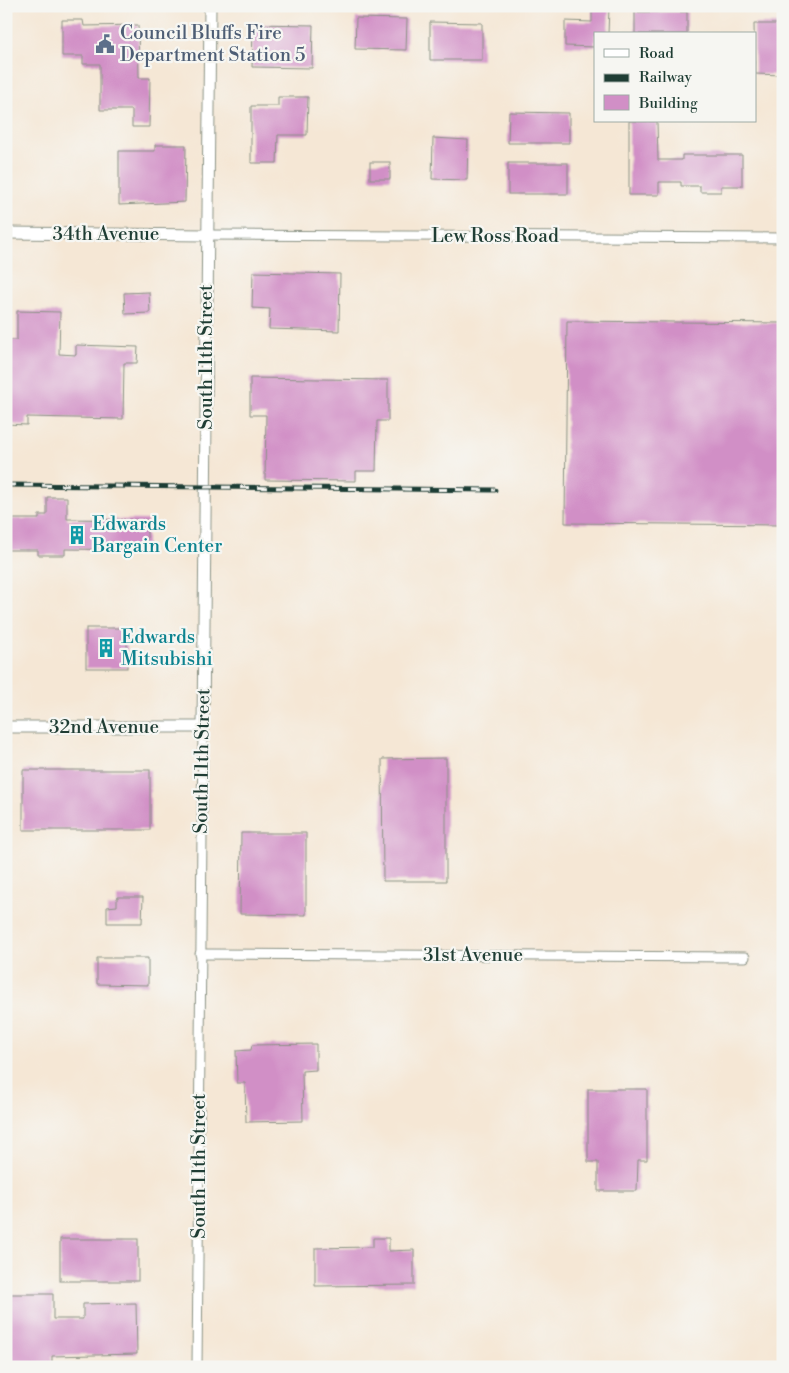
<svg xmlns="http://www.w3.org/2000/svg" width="789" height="1373" viewBox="0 0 789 1373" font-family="'Libre Bodoni',serif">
<rect width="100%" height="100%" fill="#f6f6f2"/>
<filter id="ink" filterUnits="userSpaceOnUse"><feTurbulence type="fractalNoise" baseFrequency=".02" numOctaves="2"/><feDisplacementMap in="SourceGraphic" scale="10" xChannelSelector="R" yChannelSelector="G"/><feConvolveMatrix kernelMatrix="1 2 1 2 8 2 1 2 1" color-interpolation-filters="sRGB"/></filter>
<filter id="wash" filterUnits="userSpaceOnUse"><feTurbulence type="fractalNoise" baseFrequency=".0096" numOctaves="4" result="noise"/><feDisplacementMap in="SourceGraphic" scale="20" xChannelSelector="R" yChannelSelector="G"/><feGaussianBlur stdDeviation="1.12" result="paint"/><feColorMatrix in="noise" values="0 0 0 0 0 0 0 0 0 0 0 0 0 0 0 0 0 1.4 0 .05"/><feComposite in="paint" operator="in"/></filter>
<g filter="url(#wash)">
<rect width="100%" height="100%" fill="#f5e7d5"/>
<g id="blocks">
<!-- building -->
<g fill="#d18fc6">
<path d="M592 7H609L608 34H595V47L565 46V21L592 22Z"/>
<rect x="635" y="12" width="52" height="22"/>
<path d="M356 18 407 19 406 50 355 49Z"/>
<path d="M62 20H83L84 26 138 25 139 78H150L149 127H132V110H100V64H83V56H62Z"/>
<path d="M430 22 482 23V60H430Z"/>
<path d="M253 24 313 25 312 68 252 67Z"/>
<path d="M754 24H783V75L755 74Z"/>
<path d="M278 97H308L307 135H278L277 163H251V106H278Z"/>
<path d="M509 112 569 113V143H508Z"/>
<path d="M629 121H657L658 160H682V155H742V186H721V192H700V186H681V182H659V195H629Z"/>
<path d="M433 138 468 140 467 180 432 179Z"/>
<path d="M155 145H186L185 202 119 205V151H155Z"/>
<rect x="370" y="162" width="20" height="17"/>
<rect x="508" y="163" width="60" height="31"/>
<path d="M253 272 340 274 339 331 269 329 270 309 252 308Z"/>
<path d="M149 292 150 313 125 314 124 293Z"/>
<path d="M17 311 60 312 59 354 76 355V345L138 347 137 363H124L123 419 27 417V425L6 424 8 355H6V340H17Z"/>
<path d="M567 321 783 323V525L565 523Z"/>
<path d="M250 378 388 380V421H377L376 471H356V481L265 480 266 415H250Z"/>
<path d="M47 497H67V519L147 520V550L65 549V555H38V550H6V519H39V515H47Z"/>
<rect x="86" y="628" width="41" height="40"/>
<path d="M446 758V881H383L382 759Z"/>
<rect x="23" y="770" width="127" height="60"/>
<path d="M241 833H306V915L240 914Z"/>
<path d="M117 897H143L142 923H107V907L117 906Z"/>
<path d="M97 958H148V985L97 984Z"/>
<path d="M316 1044V1070L302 1071 303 1121 246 1122 245 1083H237L236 1051 251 1050 252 1045Z"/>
<path d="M588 1089H647V1160H638L637 1191H598V1162H588Z"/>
<path d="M373 1238H389V1251L414 1250V1285L315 1286V1248L373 1247Z"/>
<rect x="60" y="1239" width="78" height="42"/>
<path d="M6 1294H53V1319H83V1304L136 1303 137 1354 52 1356V1367H6Z"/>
</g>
</g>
</g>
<g filter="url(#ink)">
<use href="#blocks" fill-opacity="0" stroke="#8a9284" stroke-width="1"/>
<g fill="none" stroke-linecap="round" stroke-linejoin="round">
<!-- minor casing -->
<g stroke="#8a9284" stroke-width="11">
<g id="minor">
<path d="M207 235 783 238"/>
<path d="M200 954 745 957"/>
<path d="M197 1367 203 727"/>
</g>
</g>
<!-- tertiary casing -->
<g stroke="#8a9284" stroke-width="13">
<g id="tertiary">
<path d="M6 233 207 235"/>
<path d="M6 727H203L210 6"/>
</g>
</g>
<!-- minor -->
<use href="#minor" stroke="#fff" stroke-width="9"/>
<!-- tertiary -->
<use href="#tertiary" stroke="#fff" stroke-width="11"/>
<!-- rail casing -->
<g stroke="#1f3d34" stroke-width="5">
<path id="rail" d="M6 485 495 490"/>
</g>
<!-- rail -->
<use href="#rail" stroke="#f6f6f2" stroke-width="3" stroke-dasharray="9" stroke-linecap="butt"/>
</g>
</g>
<!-- icons -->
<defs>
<g id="civic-bare" transform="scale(1.5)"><path d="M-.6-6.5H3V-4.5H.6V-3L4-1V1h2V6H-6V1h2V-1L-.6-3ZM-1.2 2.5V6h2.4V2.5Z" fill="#5c6f8a" stroke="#f6f6f2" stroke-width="2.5" paint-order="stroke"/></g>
<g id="building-bare" transform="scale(1.5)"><path d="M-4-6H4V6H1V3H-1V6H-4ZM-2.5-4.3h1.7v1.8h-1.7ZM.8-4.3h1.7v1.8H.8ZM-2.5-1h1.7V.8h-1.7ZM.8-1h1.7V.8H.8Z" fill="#0f9aa8" stroke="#f6f6f2" stroke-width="2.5" paint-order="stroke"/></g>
</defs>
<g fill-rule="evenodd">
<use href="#civic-bare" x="105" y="44"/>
<use href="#building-bare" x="77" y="535"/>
<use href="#building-bare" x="106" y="648"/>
</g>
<g text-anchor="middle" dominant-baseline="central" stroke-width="4.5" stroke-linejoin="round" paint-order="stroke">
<!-- service labels -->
<g font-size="19" fill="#4e5e75" stroke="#f6f6f2" text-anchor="start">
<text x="120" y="33">Council Bluffs Fire<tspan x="120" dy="22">Department Station 5</tspan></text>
</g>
<!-- street labels -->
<g font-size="19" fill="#1f3d34" stroke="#f6f6f2">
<text x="106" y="234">34th Avenue</text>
<text x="495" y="236">Lew Ross Road</text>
<text transform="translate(206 357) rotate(-90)">South 11th Street</text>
<text x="104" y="727">32nd Avenue</text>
<text transform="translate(202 761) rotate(-89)">South 11th Street</text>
<text x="473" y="955">31st Avenue</text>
<text transform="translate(199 1166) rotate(-90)">South 11th Street</text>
</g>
<!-- culture labels -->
<g font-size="19" fill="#0d838f" stroke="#f6f6f2" text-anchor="start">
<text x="92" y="524">Edwards<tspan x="92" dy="22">Bargain Center</tspan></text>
<text x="121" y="637">Edwards<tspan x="121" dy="22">Mitsubishi</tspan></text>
</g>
</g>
<!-- margin -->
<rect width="789" height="1373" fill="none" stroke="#f6f6f2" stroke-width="25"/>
<!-- legend -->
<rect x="594" y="32" width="162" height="90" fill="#f6f6f2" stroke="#a0aca6"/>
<rect x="604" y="49" width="25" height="8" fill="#ffffff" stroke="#a0aca6"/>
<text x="639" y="58" font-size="15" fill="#1f3d34">Road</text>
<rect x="604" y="74" width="25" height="8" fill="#1f3d34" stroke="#a0aca6"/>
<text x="639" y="82" font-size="15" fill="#1f3d34">Railway</text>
<rect x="604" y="95" width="25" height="15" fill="#d18fc6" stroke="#a0aca6"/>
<text x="639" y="108" font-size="15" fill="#1f3d34">Building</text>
</svg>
